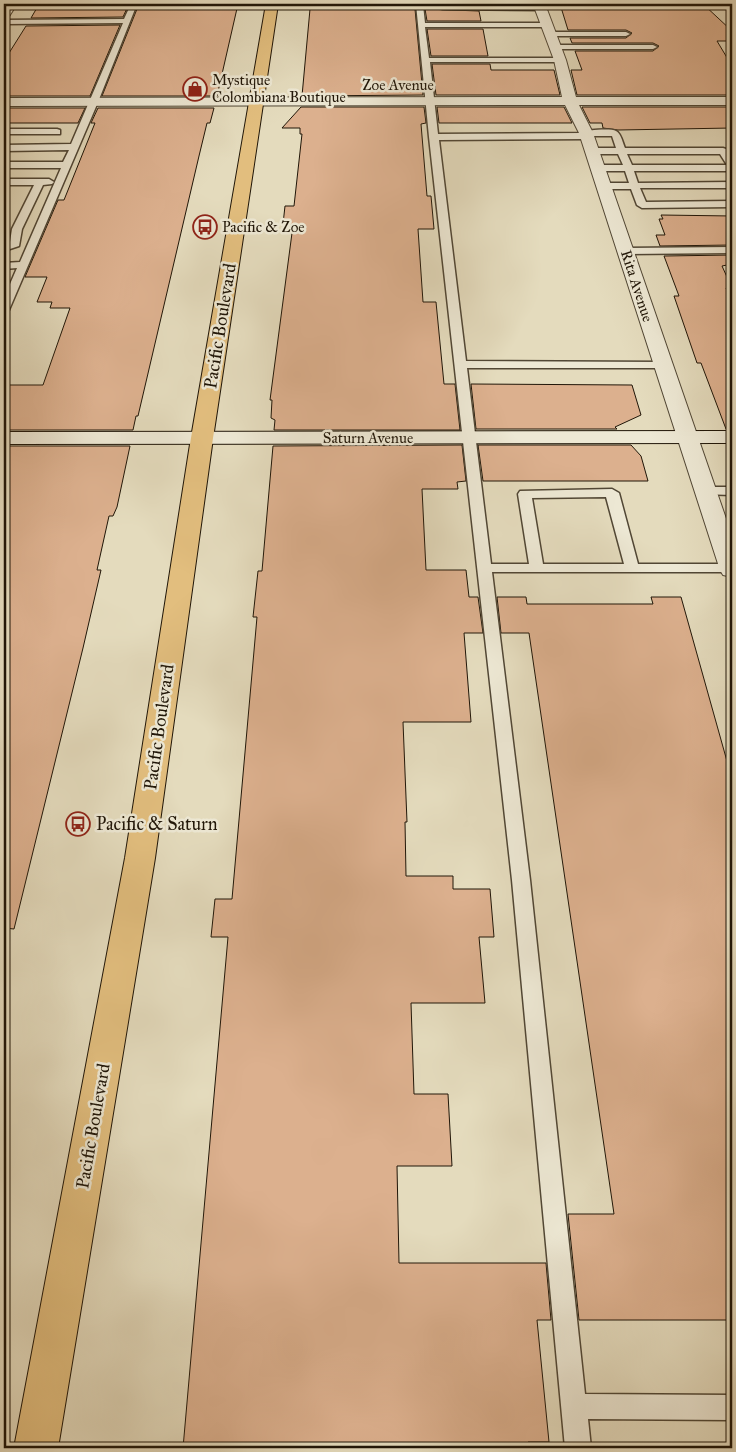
<svg xmlns="http://www.w3.org/2000/svg" width="736" height="1452" viewBox="0 0 736 1452" font-family="'IM FELL Great Primer',serif">
<rect width="100%" height="100%" fill="#e4dbbd"/>
<filter id="stains"><feTurbulence type="fractalNoise" baseFrequency=".004" numOctaves="4"/><feColorMatrix values="0 0 0 0 .2 0 0 0 0 .09 0 0 0 0 .02 0 0 0 .5 -.17"/></filter>
<radialGradient id="worn" r=".72"><stop offset=".6" stop-color="#630" stop-opacity="0"/><stop offset="1" stop-color="#630" stop-opacity=".3"/></radialGradient>
<!-- building -->
<g fill="#dcb08e" stroke="#201608">
<path d="M139 4H238L217 96H102Z"/>
<path d="M314 4H409V9H415L423 95 302 96 310 9H313Z"/>
<path d="M560 4H703L732 31V41H717L732 66V95H577L571 70H582L575 51H653L659 46 653 43H572L570 38H626L632 33 626 30H568Z"/>
<path d="M38 6H128L123 17 31 18Z"/>
<path d="M425 9 479 11 481 21H427Z"/>
<path d="M120 25 90 96H4V61L26 26Z"/>
<path d="M427 29H483L488 56H431Z"/>
<path d="M432 64H490L491 70H554L560 95H436Z"/>
<path d="M301 107H424L426 123 421 124 427 196H431L434 229H418L423 302H436L444 384H455L460 430H274L275 420 271 418 272 400H270L292 233H282L285 206H294L302 134H300V128H282Z"/>
<path d="M437 107H564L572 123H439Z"/>
<path d="M582 107H732V128L618 130 603 128 602 123H590Z"/>
<path d="M4 108H85L78 123H4Z"/>
<path d="M98 108H214L210 123H207L199 156 138 416H136L133 430H4V385H43L70 308H50L52 302H37L47 277H25L58 200H64L95 123H91Z"/>
<path d="M661 215 732 216V245L660 246 656 235H665L659 219H663Z"/>
<path d="M732 255V264L722 266 732 288H726L732 303V429H726L701 363H697L674 296H679L664 256Z"/>
<path d="M471 384 632 385 641 415 615 427 617 429H476Z"/>
<path d="M462 445 466 481 457 482 458 489H422L426 570H466L469 597H478L483 633H464L471 722H403L407 822H405L406 876H453V889H490L494 937H479L485 1003H411L414 1094H448L452 1166H397L399 1263H546L551 1320H537L549 1442H528L529 1448H183L228 937H211L215 899H232L257 617H253L258 571H262L273 446Z"/>
<path d="M478 445H631L641 456 648 481H483Z"/>
<path d="M4 446H130L117 507 113 516H109L97 570H101L83 648 14 929 4 928Z"/>
<path d="M497 597H526L527 604H653L651 597H681L732 779V1320H579L568 1214H614L529 633H501Z"/>
</g>
<g fill="none" stroke-linecap="round" stroke-linejoin="round">
<!-- lane casing -->
<g stroke="#514735" stroke-width="3">
<g id="lane">
<path d="M131 4H137L98 102 9 310 4 313V298L17 268 4 269V263L20 262 61 168H4V162H63L69 150 4 151V145L71 144 123 23 4 24V20L124 19Z"/>
<path d="M416 4 540 6 543 8 540 10 443 9 423 5 425 23H547L551 25 547 27H425L429 58H560L564 60 560 62H430L438 134 582 133C585 130 611 128 616 131 621 133 623 144 625 148H723L726 149 732 160V171H634L638 183 732 182V188H640L646 202 732 201V207L642 208 637 205 631 189H604L599 186 604 183H629L625 171H598L593 168 598 165H623L618 154H592L588 151 592 148H616L612 136H591L587 139 439 140 466 361 663 362 669 365 663 368H467L491 564H529L518 494 520 491 612 489 619 493 638 564H732V572H492L530 880 585 1394 732 1395V1420L588 1419 591 1448H565L512 880 429 137ZM627 154H720L727 165H632ZM606 497 624 564H543L532 498Z"/>
<path d="M547 32H626L630 34 626 36H550L546 34Z"/>
<path d="M552 45H653L657 47 653 49H552Z"/>
<path d="M57 129 60 130V134H4V129Z"/>
<path d="M4 179H49L54 182 52 184 43 185 22 229 19 246 4 251V245L10 242 12 229 34 185H4Z"/>
<path d="M732 247V253L626 254 621 251 626 248Z"/>
<path d="M705 487H732V495L700 494 698 491 700 488Z"/>
</g>
</g>
<!-- street casing -->
<g stroke="#514735" stroke-width="2">
<g id="street">
<path d="M5 4H17L8 18 4 19Z"/>
<path d="M533 4H545L566 60 576 97H732V105H579L593 133 732 536V577L723 575 720 570 579 133 565 105 4 106V98L562 97 554 60Z"/>
</g>
</g>
<!-- secondary casing -->
<g stroke="#201608" stroke-width="2">
<path id="secondary" d="M732 431V443L4 444V432Z"/>
</g>
<!-- primary casing -->
<g stroke="#201608" stroke-width="2">
<path id="primary" d="M266 4H278L213 438 155 858 58 1448H14L125 858 191 438Z"/>
</g>
<!-- lane -->
<use href="#lane" fill="#ede8d4" fill-rule="evenodd"/>
<!-- street -->
<use href="#street" fill="#ede8d4" fill-rule="evenodd"/>
<!-- secondary -->
<use href="#secondary" fill="#ede8d4" fill-rule="evenodd"/>
<!-- primary -->
<use href="#primary" fill="#e2be7e" fill-rule="evenodd"/>
</g>
<!-- icons -->
<defs>
<g id="shop-ring" transform="scale(1.25)"><circle r="9.5" fill="#ede8d4" stroke="#8f2418" stroke-width="1.5"/><path d="M-5-2.5h2.3a2.7 3.5 0 0 1 5.4 0H5L5.5 6h-11ZM-1.5-2.5h3a1.5 2.3 0 0 0-3 0Z" fill="#8f2418"/></g>
<g id="bus-ring" transform="scale(1.25)"><circle r="9.5" fill="#ede8d4" stroke="#8f2418" stroke-width="1.5"/><path d="M-5-6H5V4H4V6H2V4H-2V6H-4V4H-5ZM-3.5-4V0h7V-4ZM-3.5 1.2v1.5H-2V1.2ZM2 1.2v1.5H3.5V1.2Z" fill="#8f2418"/></g>
</defs>
<g fill-rule="evenodd">
<use href="#shop-ring" x="195" y="89"/>
<use href="#bus-ring" x="205" y="227"/>
<use href="#bus-ring" x="78" y="824"/>
</g>
<g text-anchor="middle" dominant-baseline="central" stroke-width="5" stroke-linejoin="round" paint-order="stroke">
<!-- far-poi labels -->
<g font-size="15" fill="#201608" stroke="#ede8d4" text-anchor="start">
<text x="212" y="80">Mystique<tspan x="212" dy="17">Colombiana Boutique</tspan></text>
<text x="222" y="227">Pacific &amp; Zoe</text>
</g>
<!-- far-street labels -->
<g font-size="15" fill="#201608" stroke="#ede8d4">
<text x="398" y="85">Zoe Avenue</text>
<text transform="translate(637 286) rotate(72)">Rita Avenue</text>
<text x="368" y="438">Saturn Avenue</text>
</g>
<!-- street labels -->
<g font-size="18" fill="#201608" stroke="#ede8d4">
<text transform="translate(220 326) rotate(-81)">Pacific Boulevard</text>
<text transform="translate(159 727) rotate(-82)">Pacific Boulevard</text>
<text transform="translate(93 1126) rotate(-80)">Pacific Boulevard</text>
</g>
<!-- poi labels -->
<g font-size="18" fill="#201608" stroke="#ede8d4" text-anchor="start">
<text x="96" y="824">Pacific &amp; Saturn</text>
</g>
</g>
<!-- margin -->
<rect width="736" height="1452" fill="none" stroke="#e4dbbd" stroke-width="20"/>
<rect x="5" y="5" width="726" height="1442" fill="none" stroke="#201608" stroke-width="2.5"/>
<rect x="10" y="10" width="716" height="1432" fill="none" stroke="#201608"/>
<rect width="100%" height="100%" filter="url(#stains)"/>
<rect width="100%" height="100%" fill="url(#worn)"/>
</svg>
